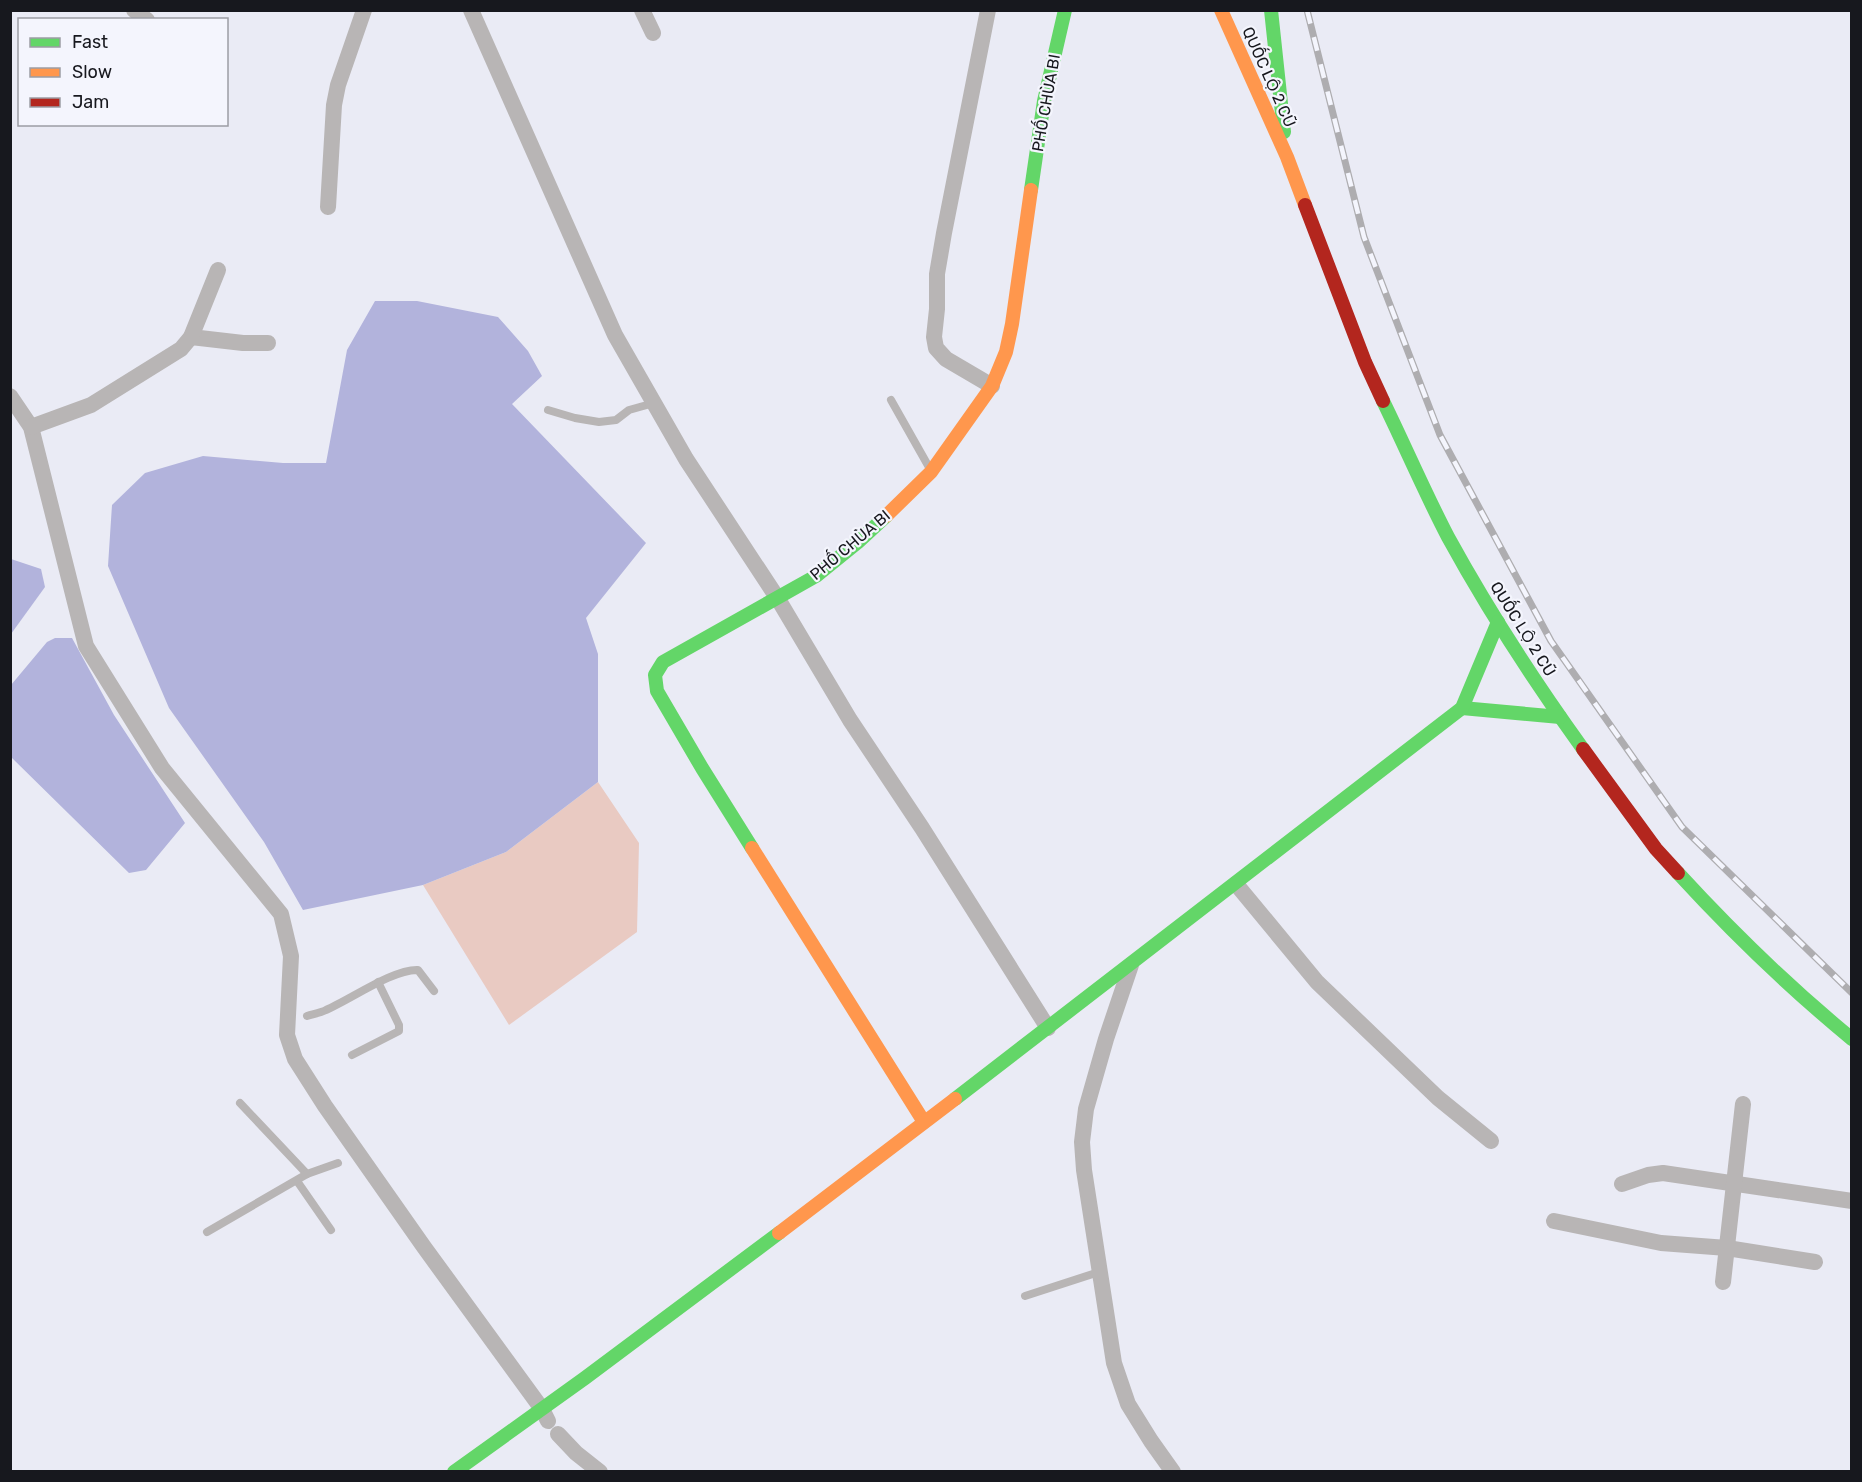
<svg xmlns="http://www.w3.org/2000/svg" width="1862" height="1482" viewBox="0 0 1862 1482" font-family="Rubik,sans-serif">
<rect width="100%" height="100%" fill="#eaebf5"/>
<!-- green -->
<path fill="#e9cac2" d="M598 782 639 843 637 932 509 1025 423 885 506 852Z"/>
<!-- water -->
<g fill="#b2b3dc">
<path d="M375 301H417L498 317 528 351 542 376 512 404 646 543 586 618 598 654V782L506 852 423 885 303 910 264 842 169 708 108 566 112 505 145 473 203 456 283 463H326L347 350Z"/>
<path d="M11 559 41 569 45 587 11 634Z"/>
<path d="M55 638H72L114 715 185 823 146 870 129 873 11 757V685L47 642Z"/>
</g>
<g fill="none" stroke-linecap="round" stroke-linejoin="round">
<!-- lane -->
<g stroke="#b8b5b5" stroke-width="8">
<path d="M891 400 930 469"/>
<path d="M548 410 575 418 599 422 616 420 629 410 654 403"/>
<path d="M307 1016C313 1014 320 1013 326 1010 350 1000 393 969 418 970L434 991"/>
<path d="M352 1055 399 1031V1025L378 982"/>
<path d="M240 1103 307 1174"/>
<path d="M297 1181 331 1230"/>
<path d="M207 1232 307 1174 338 1163"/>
<path d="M1025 1296 1099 1272"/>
</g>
<!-- street -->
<g stroke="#b8b5b5" stroke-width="16">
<path d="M134 10 147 20"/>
<path d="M471 10 615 335 686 459 778 599 850 720 922 828 1048 1028"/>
<path d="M642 10 653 33"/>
<path d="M988 10 944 233 937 274V309L934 337 936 348 946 359 992 386"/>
<path d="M328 207 334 105 338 85 364 10"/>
<path d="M191 337 243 343H268"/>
<path d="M10 396 31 427 86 646 162 768 281 914 291 956 287 1035 295 1059 325 1106 424 1247 542 1409 548 1421"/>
<path d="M31 427 91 405 181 349 191 337 218 270"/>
<path d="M1236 884 1317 982 1438 1098 1491 1141"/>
<path d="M1131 965 1106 1039 1086 1109 1082 1142 1084 1170 1114 1363 1128 1404 1151 1441 1173 1472"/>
<path d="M1622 1184 1648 1175 1663 1173 1852 1201"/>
<path d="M1554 1221 1661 1243 1727 1248 1815 1262"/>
<path d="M1723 1282 1743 1104"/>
<path d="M558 1434 576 1453 600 1472"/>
</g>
<!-- fast -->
<g stroke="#63d668" stroke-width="14">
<path d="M1271 10 1284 132"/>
<path d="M1031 190 1044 101 1065 10"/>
<path d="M1383 401C1405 446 1425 493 1448 537 1488 610 1534 681 1583 749"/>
<path d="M1462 708 1560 717"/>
<path d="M752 848 702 768 657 691 655 675 663 662 816 576 858 542 886 516"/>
<path d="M1678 873C1733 933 1790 988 1852 1039"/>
<path d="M955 1099 1462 708 1498 622"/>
<path d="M454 1472 585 1378 779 1233"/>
</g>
<!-- slow -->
<g stroke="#ff974d" stroke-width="14">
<path d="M1221 10 1287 157 1305 205"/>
<path d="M886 516 931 472 992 386 1006 352 1012 324 1031 190"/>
<path d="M752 848 924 1122"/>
<path d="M779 1233 955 1099"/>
</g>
<!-- jam -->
<g stroke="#b3261e" stroke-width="14">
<path d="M1305 205 1365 362 1383 401"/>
<path d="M1583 749 1656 849 1678 873"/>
</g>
<!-- rail casing -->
<g stroke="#aeadb0" stroke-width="7">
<path id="rail" d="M1307 10 1364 237 1440 435 1551 641 1682 827 1852 993"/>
</g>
<!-- rail -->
<use href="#rail" stroke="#f4f5fd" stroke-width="4.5" stroke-dasharray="14" stroke-linecap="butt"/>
</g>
<g text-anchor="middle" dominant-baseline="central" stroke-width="4.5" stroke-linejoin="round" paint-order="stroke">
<!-- street labels -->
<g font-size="16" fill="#17181e" stroke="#f4f5fd">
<text transform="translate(1269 77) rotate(66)">QUỐC LỘ 2 CŨ</text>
<text transform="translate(1046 103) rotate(-80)">PHỐ CHÙA BI</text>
<text transform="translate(850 545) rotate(-40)">PHỐ CHÙA BI</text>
<text transform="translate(1523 629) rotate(58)">QUỐC LỘ 2 CŨ</text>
</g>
</g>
<!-- border -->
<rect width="1862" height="1482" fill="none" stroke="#17181e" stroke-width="24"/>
<!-- legend -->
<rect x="18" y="18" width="210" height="108" fill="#f4f5fd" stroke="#9c9da4" stroke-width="1.5"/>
<rect x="30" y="38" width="30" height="9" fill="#63d668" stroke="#9c9da4" stroke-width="1.5"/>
<text x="72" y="48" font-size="18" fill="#17181e">Fast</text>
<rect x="30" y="68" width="30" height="9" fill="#ff974d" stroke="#9c9da4" stroke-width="1.5"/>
<text x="72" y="78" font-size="18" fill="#17181e">Slow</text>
<rect x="30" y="98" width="30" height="9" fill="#b3261e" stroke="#9c9da4" stroke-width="1.5"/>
<text x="72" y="108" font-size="18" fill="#17181e">Jam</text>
</svg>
